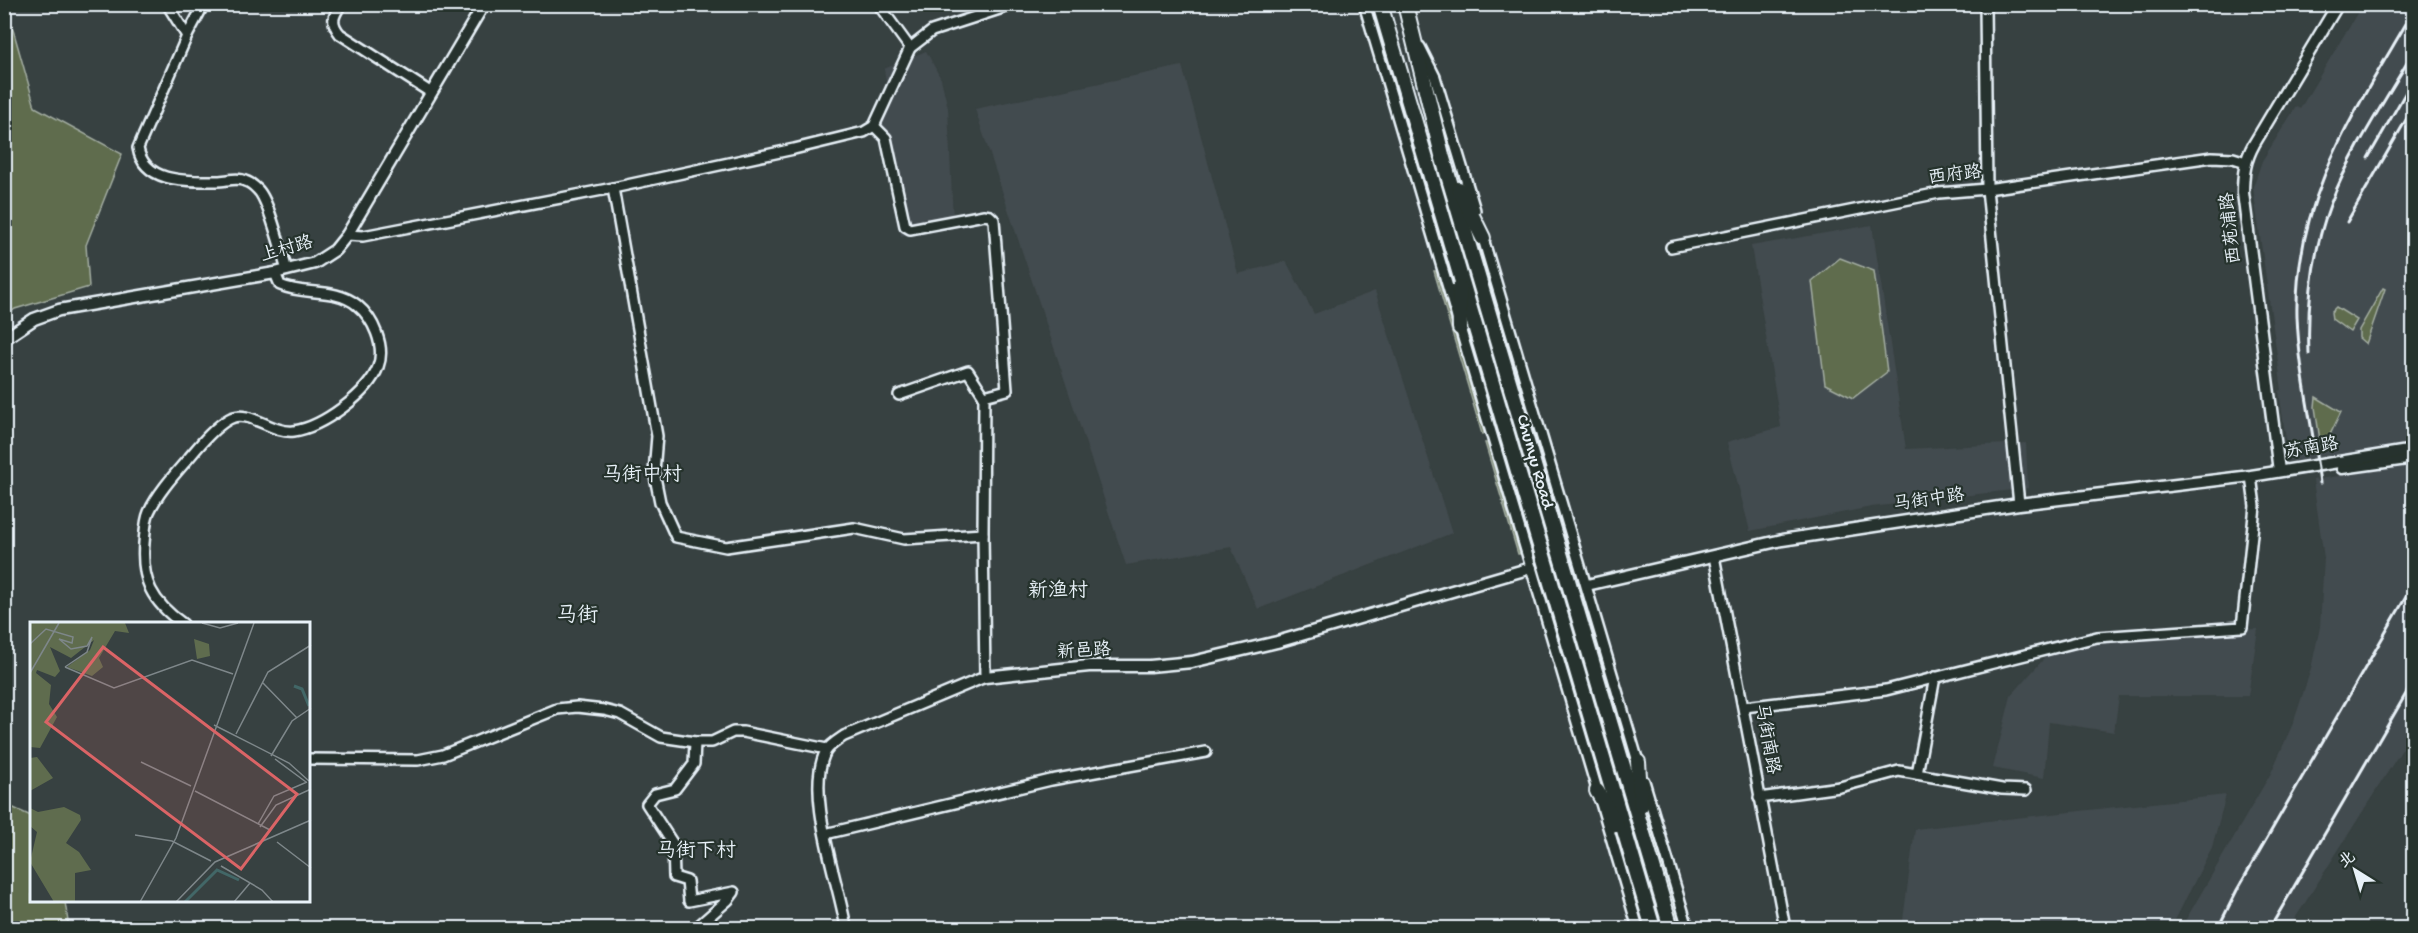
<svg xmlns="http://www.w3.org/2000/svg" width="2418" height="933" viewBox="0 0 2418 933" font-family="'Gochi Hand','LXGW WenKai TC',sans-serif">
<rect width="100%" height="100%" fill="#374141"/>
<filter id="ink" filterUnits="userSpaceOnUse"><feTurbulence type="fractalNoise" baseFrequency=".0167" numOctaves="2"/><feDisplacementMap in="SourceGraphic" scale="12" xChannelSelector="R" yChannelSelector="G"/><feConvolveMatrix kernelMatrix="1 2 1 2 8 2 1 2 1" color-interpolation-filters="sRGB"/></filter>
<g filter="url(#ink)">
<!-- built -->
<g fill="#434b4f">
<path d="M2362 5H2413V445L2289 461 2279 391 2282 390 2253 187 2262 161 2296 107 2300 109Z"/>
<path d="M926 51 941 79 948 108 953 222 901 236 881 130 876 113 888 93 884 69Z"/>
<path d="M1182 66 1238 274 1286 261 1314 314 1375 291 1452 533 1258 609 1231 547 1126 565 975 109Z"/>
<path d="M1872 225 1906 449 2026 443 2028 488 1871 507 1750 531 1727 442 1781 427 1751 246Z"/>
<path d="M2413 458V732L2289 928H2181L2271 773 2294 721 2311 669 2320 627 2324 558 2313 480 2411 465Z"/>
<path d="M2258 629 2248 696H2119L2114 732 2049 722 2044 778 1993 768 2011 696 2049 653 2104 640 2165 633Z"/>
<path d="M2226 795 2212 847 2171 928H1902L1915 829Z"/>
</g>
<!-- green -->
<g fill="#5f6c4e" stroke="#a4aea3" stroke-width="1.5">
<path d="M6 5 35 107 122 154 86 245 89 287 15 309 5 317Z"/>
<path d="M1366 5H1372L1450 267 1452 286Z"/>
<path d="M1469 224 1478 243 1566 546H1564Z"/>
<path d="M1840 258 1874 271 1887 372 1853 398 1825 384 1812 281Z"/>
<path d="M1434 271H1436L1484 433 1482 434Z"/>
<path d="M2383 288 2385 289 2366 344 2359 338V330Z"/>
<path d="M2336 307 2357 320 2350 332 2332 319 2331 312Z"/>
<path d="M1467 326 1533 549 1530 551 1468 348 1465 327Z"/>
<path d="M2316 397 2341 412 2324 447H2321L2315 407Z"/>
<path d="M1485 443H1487L1520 554H1518Z"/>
<path d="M1544 587 1605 791H1603L1594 773 1540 589Z"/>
<path d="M1583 608H1586L1627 745 1631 769Z"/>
<path d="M5 804 31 816 32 902H65L69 928H5Z"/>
<path d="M1647 812 1681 928H1676L1647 830 1645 813Z"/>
<path d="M1615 834 1623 853 1644 928H1640Z"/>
</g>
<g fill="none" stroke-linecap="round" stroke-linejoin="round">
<!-- minor casing -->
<g stroke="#e8f1f8" stroke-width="14">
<g id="minor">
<path d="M167 4 187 36"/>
<path d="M204 4 187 36 138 148C144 184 189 181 218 181 226 181 238 177 245 181 249 182 254 186 257 189 269 199 281 252 287 270"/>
<path d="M341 4C333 17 330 22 340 34L430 92"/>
<path d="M878 4 910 48"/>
<path d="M1364 4 1638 928"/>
<path d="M1985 4 1987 189 2019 504"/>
<path d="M1420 47 1435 77 1475 210"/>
<path d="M874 126 886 138 905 226 910 229 984 215 990 216 994 220 1007 390 984 396"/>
<path d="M613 188 657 436 654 472 660 502 676 537 726 547 854 528 904 539 983 534"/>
<path d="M347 235 363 236 613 188 794 149 864 132 874 126 910 48 932 31 1015 4"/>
<path d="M1482 235 1639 765"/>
<path d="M1671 247 1939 193 1987 189 2212 157 2233 158 2246 162"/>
<path d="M1714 556 1785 928"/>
<path d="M183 624C152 602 141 581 144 543 145 533 145 521 149 512 157 494 174 475 187 460 199 446 213 428 229 419 249 408 272 434 294 431 322 427 368 394 378 367 386 346 373 318 357 305 335 287 304 296 280 285L275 273"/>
<path d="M1744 707 1886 690 2097 637 2242 627 2255 506 2251 476"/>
<path d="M695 742 694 764 675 789 655 794 647 804 673 844 674 877 687 881 689 901 734 892 728 900 696 928"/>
<path d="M309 759 418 760 443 755 557 709 577 707 604 710 620 714 661 737 695 742H712L733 732H743L827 749"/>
<path d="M1917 774 1935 677"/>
<path d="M1644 781 1688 928"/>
<path d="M1759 798 1840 787 1899 771 2002 789 2026 790"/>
<path d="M825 834 1051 780 1206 752"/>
<path d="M846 928C839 883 804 791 826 751 830 745 838 740 844 736L985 677 983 534 984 396 968 371 899 395"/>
</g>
</g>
<!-- tertiary casing -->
<g stroke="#e8f1f8" stroke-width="15">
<g id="tertiary">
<path d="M4 339 34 319 59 310 275 273 315 263 335 250 347 235 484 4"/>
<path d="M2342 468 2414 458"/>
<path d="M2279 471 2243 193C2243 174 2245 160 2254 144L2338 4"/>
<path d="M1587 585 1782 540 2019 504 2251 476 2414 450"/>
<path d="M985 677 1089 666H1150L1192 662 1277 642 1531 568"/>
</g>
</g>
<!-- primary casing -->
<g stroke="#e8f1f8" stroke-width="18">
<g id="primary">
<path d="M1380 4 1653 928"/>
<path d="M1405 4 1442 155 1671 928"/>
<path d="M1459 189 1483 238"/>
<path d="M1459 288 1460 328"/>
<path d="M1638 762 1641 806"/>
<path d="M1597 791 1617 825"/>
</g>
</g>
<!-- minor -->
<use href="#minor" stroke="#26332d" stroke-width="9"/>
<!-- tertiary -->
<use href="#tertiary" stroke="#26332d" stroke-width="10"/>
<!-- primary -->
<use href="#primary" stroke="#26332d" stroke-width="14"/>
<!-- rail -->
<g stroke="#e8f1f8" stroke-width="3">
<path d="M2368 158 2414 78"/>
<path d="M2347 222 2414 106"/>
<path d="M2309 354C2307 303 2312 253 2330 205 2351 151 2385 101 2414 51"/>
<path d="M2320 483C2313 428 2299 372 2297 316 2294 197 2357 109 2414 10"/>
<path d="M2218 928 2237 890 2414 583"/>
<path d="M2270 928 2414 680"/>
</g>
</g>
</g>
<g text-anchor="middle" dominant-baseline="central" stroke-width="4.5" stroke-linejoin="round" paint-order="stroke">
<!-- street labels -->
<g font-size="18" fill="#e8f1f8" stroke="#26332d">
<text transform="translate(1955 176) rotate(-7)">西府路</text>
<text transform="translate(2232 228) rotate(-96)">西苑浦路</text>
<text transform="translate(287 250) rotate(-16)">上村路</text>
<text transform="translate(2312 449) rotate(-10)">苏南路</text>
<text transform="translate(1534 462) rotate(74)">Chunyu Road</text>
<text transform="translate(1929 501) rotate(-8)">马街中路</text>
<text transform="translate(1084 652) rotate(-3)">新邑路</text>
<text transform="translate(1766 739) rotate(80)">马街南路</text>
</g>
<!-- neighbourhood labels -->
<g font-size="20" fill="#e8f1f8" stroke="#26332d">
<text x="642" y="476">马街中村</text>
<text x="1058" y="592">新渔村</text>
<text x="696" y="852">马街下村</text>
</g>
<!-- quarter labels -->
<g font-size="21" fill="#e8f1f8" stroke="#26332d">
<text x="577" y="617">马街</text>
</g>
</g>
<!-- overview -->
<g transform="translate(30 622)">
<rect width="280" height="280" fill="#374141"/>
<path d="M0 1H95L99 11 85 9 69 36 73 45 62 54 37 45 60 28 64 18 41 36 20 25 30 49 25 55 7 48 6 51 21 63 19 82 27 95 10 126 0 125ZM164 17 179 22 180 34 167 37ZM7 135 23 156 0 169V136ZM34 185 50 193 51 198 36 221 49 230 61 248 45 251V280H24L0 240 7 210 0 204V186L8 190Z" fill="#5f6c4e"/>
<path fill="none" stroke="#426767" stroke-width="3" d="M264 64 272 67 279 84M155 280 187 248 209 258"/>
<path fill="none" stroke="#7e878a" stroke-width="1.5" d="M172 1 190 6 208 1M0 22 16 7 43 15 42 21 29 17 41 27 57 24 62 15 57 30 35 45M35 45 84 66 162 38 203 52M0 51 29 1M233 61 267 96M184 103 259 141 279 159M206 112 238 50 281 23M241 134 262 99 281 86M245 137 276 160M111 140 161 164M165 169 240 208M228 202 244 174 277 160M230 205 246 183 281 167M105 213 142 219 181 239M247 220 281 246M191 244 232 268 243 280M110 280 146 216 224 1M146 280 185 240 281 198M204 280 220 261"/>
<path fill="#db6466" fill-opacity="0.15" stroke="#db6466" stroke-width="3" d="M73 25 267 172 211 247 16 100Z"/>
<rect width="280" height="280" fill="none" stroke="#e8f1f8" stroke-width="3"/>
</g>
<!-- margin -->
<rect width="2418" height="933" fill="none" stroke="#26332d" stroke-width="24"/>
<rect x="12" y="12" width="2394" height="909" fill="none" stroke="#e8f1f8" stroke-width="2" filter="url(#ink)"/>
<!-- north arrow -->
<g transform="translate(2355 870) rotate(323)" stroke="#26332d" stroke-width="4.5" paint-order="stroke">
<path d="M0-4.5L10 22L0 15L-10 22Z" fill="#e8f1f8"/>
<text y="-9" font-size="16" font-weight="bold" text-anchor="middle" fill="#e8f1f8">北</text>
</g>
</svg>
